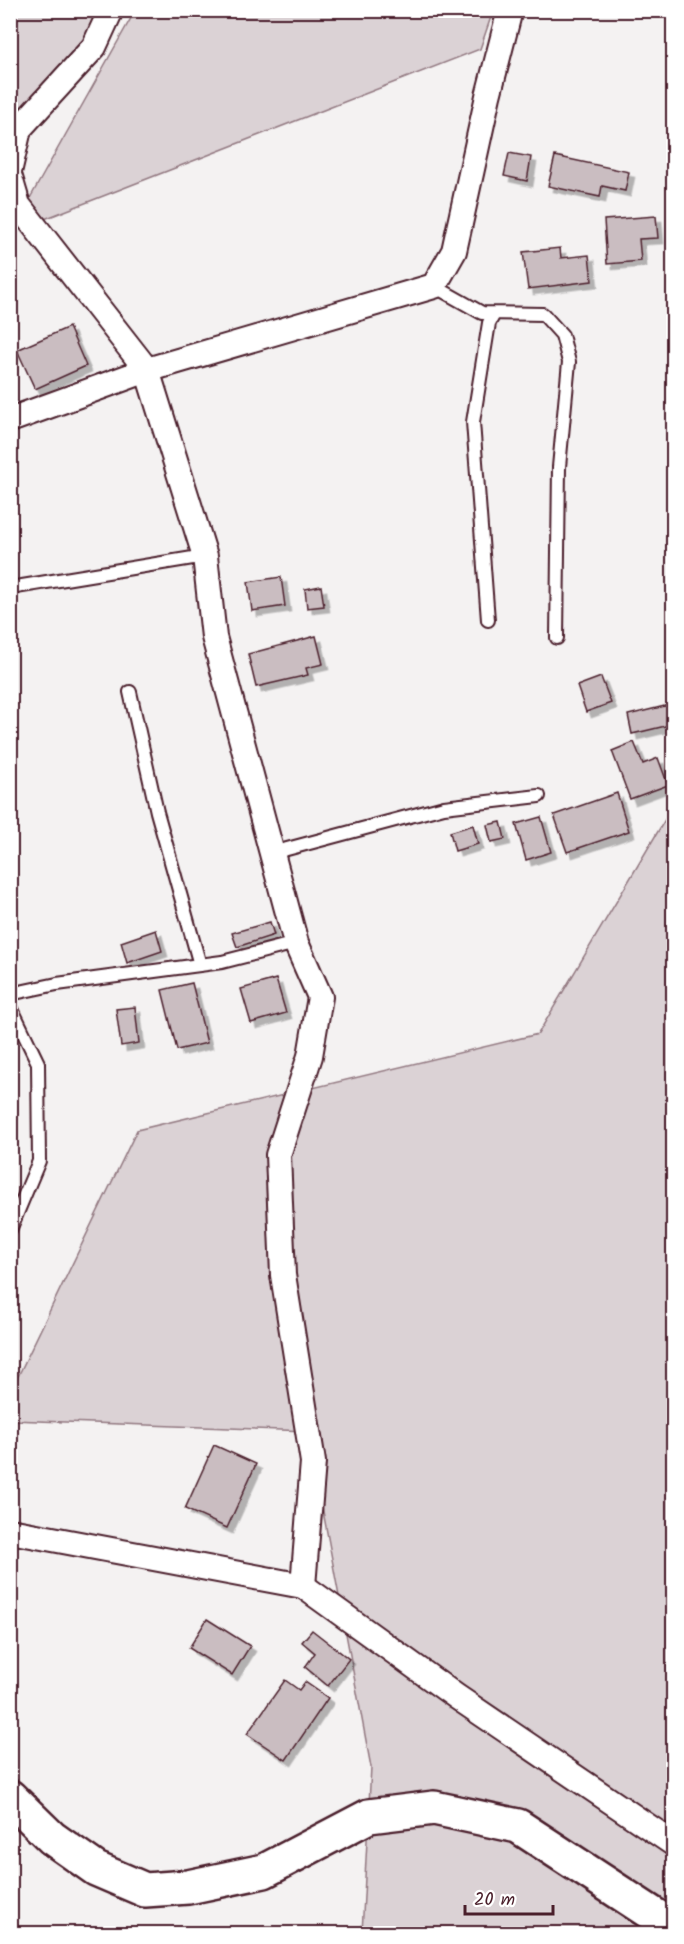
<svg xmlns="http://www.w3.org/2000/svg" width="684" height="1944" viewBox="0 0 684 1944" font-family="Kalam,sans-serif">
<defs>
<filter id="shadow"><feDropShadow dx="5.5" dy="5.5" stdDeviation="0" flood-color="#0004"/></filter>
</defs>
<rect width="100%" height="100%" fill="#f4f2f2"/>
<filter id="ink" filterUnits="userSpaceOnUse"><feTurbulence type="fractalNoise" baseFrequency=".0167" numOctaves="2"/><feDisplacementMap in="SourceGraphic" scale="12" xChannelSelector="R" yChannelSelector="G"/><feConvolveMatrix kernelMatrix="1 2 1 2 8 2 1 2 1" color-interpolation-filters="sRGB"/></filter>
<g filter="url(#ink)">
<!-- green -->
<g fill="#dbd2d5" stroke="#927880" stroke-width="1.5">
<path d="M11 11H114L11 133Z"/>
<path d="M135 11H493L480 49 11 232Z"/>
<path d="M673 806V1933H362L371 1767 308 1431 11 1420 10 1393 137 1130 538 1034Z"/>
</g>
<!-- building -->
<g fill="#cabdc1" stroke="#4a1f2b" stroke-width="1.5" filter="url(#shadow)">
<path d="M509 153 531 157 527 181 504 176Z"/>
<path d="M555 156 629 172 625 191 602 186 600 197 548 186Z"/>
<path d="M656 216 658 238 639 239 641 261 607 264 604 220Z"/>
<path d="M560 248 561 258 589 255 592 281 528 289 523 252Z"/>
<path d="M69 327 86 366 35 389 17 350Z"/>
<path d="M281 577 285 606 252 611 248 582Z"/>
<path d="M321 586 324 606 307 608 305 589Z"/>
<path d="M316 636 323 664 306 668 308 675 256 687 248 654Z"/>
<path d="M601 677 611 703 586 712 577 686Z"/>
<path d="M669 705 674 724 632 734 628 715Z"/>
<path d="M634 742 643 764 658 758 668 785 630 799 612 751Z"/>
<path d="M617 793 629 831 567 852 554 815Z"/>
<path d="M541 817 551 852 526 860 516 824Z"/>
<path d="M501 822 505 839 491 842 487 825Z"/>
<path d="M473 825 478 844 455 851 450 832Z"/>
<path d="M270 922 274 935 237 947 232 933Z"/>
<path d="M156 930 162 951 127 963 121 942Z"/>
<path d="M276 979 286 1013 251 1023 241 989Z"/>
<path d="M192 983 207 1043 177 1050 162 990Z"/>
<path d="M135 1007 139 1043 121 1046 116 1009Z"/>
<path d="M214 1445 256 1464 227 1528 185 1509Z"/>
<path d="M207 1619 250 1646 232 1675 189 1648Z"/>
<path d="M312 1630 349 1659 328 1686 305 1667 315 1653 302 1642Z"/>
<path d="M285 1680 299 1690 305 1682 328 1698 286 1760 247 1734Z"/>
</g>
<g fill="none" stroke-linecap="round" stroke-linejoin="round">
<!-- lane casing -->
<g stroke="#4a1f2b" stroke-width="16">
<g id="lane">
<path d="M434 286 482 313 543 314 562 335 569 362 559 467 557 638"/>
<path d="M10 588 205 556"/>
<path d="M488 620 473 422 489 323 494 314"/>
<path d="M130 692 157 812 200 965"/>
<path d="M272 853 444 807 539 796"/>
<path d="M10 994 57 984 222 962 296 943"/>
<path d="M10 1005 38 1063 39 1161 10 1230"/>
</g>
</g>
<!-- street casing -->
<g stroke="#4a1f2b" stroke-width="28">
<g id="street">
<path d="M10 168 19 129 94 47 111 10"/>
<path d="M10 178 18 205 147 370 205 556 214 637 296 943 320 997 310 1056 278 1155 283 1275 313 1462 303 1586"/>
<path d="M10 420 147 370 434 286 454 251 488 96 510 10"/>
<path d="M10 1531 303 1586 457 1697 674 1844"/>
</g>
</g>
<!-- secondary casing -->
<g stroke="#4a1f2b" stroke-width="38">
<path id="secondary" d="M10 1797 52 1838 96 1869 145 1890 188 1887 264 1871 369 1816 434 1808 518 1826 674 1928"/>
</g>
<!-- lane -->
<use href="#lane" stroke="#fff" stroke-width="12"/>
<!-- street -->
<use href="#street" stroke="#fff" stroke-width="24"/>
<!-- secondary -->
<use href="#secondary" stroke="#fff" stroke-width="33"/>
</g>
</g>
<!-- margin -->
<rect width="684" height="1944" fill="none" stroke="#fff" stroke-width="36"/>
<rect x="18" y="18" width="648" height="1908" fill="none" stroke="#4a1f2b" stroke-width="2" filter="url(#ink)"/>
<!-- scale -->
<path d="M465 1905v9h88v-9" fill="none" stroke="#4a1f2b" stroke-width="3"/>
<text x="474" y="1905" font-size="18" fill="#4a1f2b" stroke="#ffffff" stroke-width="4.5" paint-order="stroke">20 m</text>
</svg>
